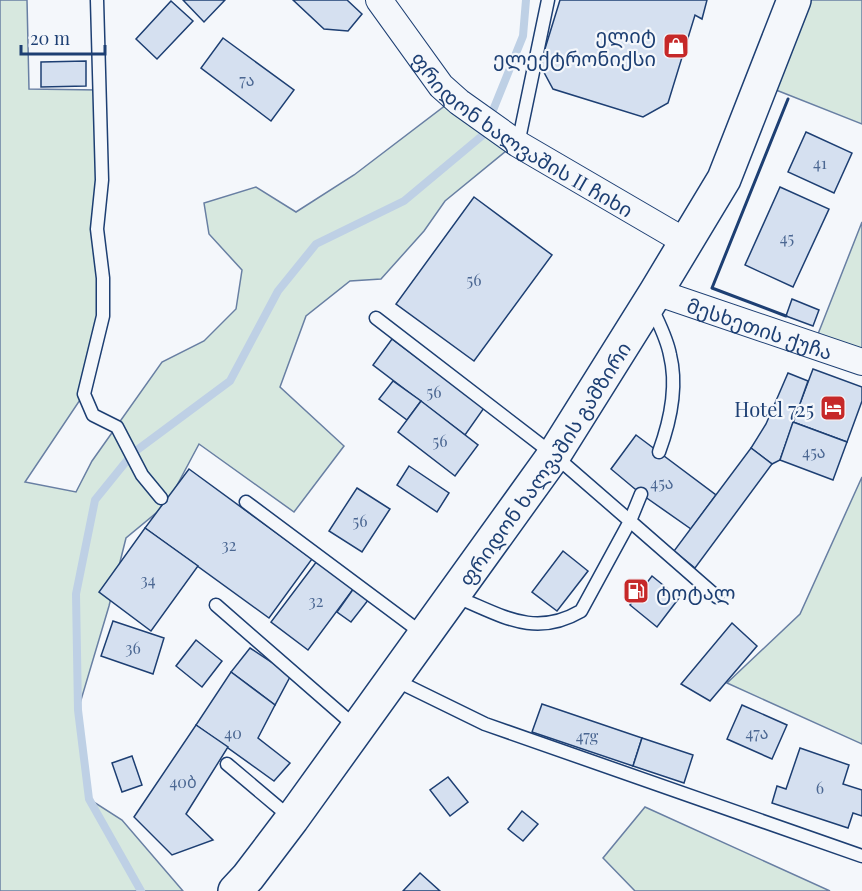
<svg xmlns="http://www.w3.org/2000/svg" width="862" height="891" viewBox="0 0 862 891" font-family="'Playfair Display','Noto Sans Georgian',serif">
<rect width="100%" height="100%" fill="#f4f7fb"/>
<!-- green -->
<g fill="#d7e8df" stroke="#687fa3" stroke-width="1.5">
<path d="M0 0H27L29 89 99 90 103 278 84 394 25 482 76 492 92 461 162 362 204 341 236 309 242 270 209 234 204 203 256 187 296 212 354 175 446 105 511 147 445 201 424 231 381 279 350 281 306 316 280 387 344 446 294 512 199 444 167 504 126 538 109 606 78 710 89 799 122 820 183 891H0Z"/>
<path d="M805 0H862V124L771 88Z"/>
<path d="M862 222V349L818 334Z"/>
<path d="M862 477V744L727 683 800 614Z"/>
<path d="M645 807 830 891H635L603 858Z"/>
</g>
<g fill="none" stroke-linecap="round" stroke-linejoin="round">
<!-- stream -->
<path stroke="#bed0e5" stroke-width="8" d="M141 891 89 799 78 710 76 594 95 500 133 453 230 381 278 291 316 244 404 201 483 135 523 36 526 0"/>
</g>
<!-- building -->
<g fill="#d5e0f0" stroke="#1d3f73" stroke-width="1.5">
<path d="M183 0H225L204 22Z"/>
<path d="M293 0H347L362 14 348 31 324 29Z"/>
<path d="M560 0H707L702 19 695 15 668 103 643 117 553 89 540 65Z"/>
<path d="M171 1 193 21 157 59 136 39Z"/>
<path d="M223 38 294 90 271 121 201 68Z"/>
<path d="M86 61V86L41 87V62Z"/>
<path d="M806 132 852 153 834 193 788 172Z"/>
<path d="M780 187 829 209 793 287 745 265Z"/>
<path d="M474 197 552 255 474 361 396 304Z"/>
<path d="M792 299 819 310 813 326 786 316Z"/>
<path d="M392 339 484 408 465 435 373 365Z"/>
<path d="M813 369 862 387V401L847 442 793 422Z"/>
<path d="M788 373 808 381 780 460 772 464 751 448 766 424Z"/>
<path d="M393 381 421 401 407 420 379 399Z"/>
<path d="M421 401 478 445 455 476 398 432Z"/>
<path d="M793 422 847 442 833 480 780 460Z"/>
<path d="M636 435 716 495 691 529 641 494 611 469Z"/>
<path d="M751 448 772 464 695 568 674 551Z"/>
<path d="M409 466 449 493 437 512 397 485Z"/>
<path d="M189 469 312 559 269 618 145 528Z"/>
<path d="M357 488 390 509 362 552 329 531Z"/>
<path d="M145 528 198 566 151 631 99 592Z"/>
<path d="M563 551 588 571 557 611 532 592Z"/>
<path d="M317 561 354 588 308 650 271 622Z"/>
<path d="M652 576 679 598 657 627 630 605Z"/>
<path d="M354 588 369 599 351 622 337 612Z"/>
<path d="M113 621 164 638 153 674 101 656Z"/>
<path d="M732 623 757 646 710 701 681 684Z"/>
<path d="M196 640 222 661 202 687 176 666Z"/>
<path d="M250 648 291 675 275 705 231 672Z"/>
<path d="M231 672 275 705 258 738 290 763 274 781 196 725Z"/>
<path d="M542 704 642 738 633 766 532 732Z"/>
<path d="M742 705 787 725 772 759 727 739Z"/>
<path d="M196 725 228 747 186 814 213 840 172 855 134 817Z"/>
<path d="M642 738 693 755 684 783 633 766Z"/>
<path d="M800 748 849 765 843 784 862 790V816L853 813 848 828 772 803 777 786 786 789Z"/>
<path d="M132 756 142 785 122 792 112 763Z"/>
<path d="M448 777 468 802 450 816 430 790Z"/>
<path d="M522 811 538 824 523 841 508 829Z"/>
<path d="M420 873 440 891H403Z"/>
</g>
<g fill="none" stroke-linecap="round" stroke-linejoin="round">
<!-- service casing -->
<g stroke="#1d3f73" stroke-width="15">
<g id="service">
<path d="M97 0 102 180 97 229 103 278V316L84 394 93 415 117 427 142 475 161 498"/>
<path d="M518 144 548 0"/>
<path d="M651 306C658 322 667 338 670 355 678 387 670 422 659 452"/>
<path d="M376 318 554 455 630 521 581 611C533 639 500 614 454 596"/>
<path d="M641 494 630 521 717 597"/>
<path d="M246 502 423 634"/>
<path d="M216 605 356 727"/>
<path d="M395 680 485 724 862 856"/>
<path d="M227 764 291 818"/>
</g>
</g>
<!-- minor casing -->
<g stroke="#1d3f73" stroke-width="28">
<g id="minor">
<path id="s1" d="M379 0 441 86 459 102 518 144 686 242"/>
<path id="s2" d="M656 292 862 362"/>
</g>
</g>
<!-- trunk casing -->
<g stroke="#1d3f73" stroke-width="36">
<g id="trunk">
<path id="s3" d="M235 891 248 877 292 819 554 455 656 292 724 179 794 0"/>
</g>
</g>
<!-- service -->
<use href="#service" stroke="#f4f7fb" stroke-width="12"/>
<!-- minor -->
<use href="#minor" stroke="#f4f7fb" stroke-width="26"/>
<!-- trunk -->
<use href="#trunk" stroke="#f4f7fb" stroke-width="33"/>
<!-- wall -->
<path stroke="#1d3f73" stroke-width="3" d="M786 316 712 288 788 99"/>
</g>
<!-- icons -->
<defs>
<g id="shop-square" transform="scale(1.35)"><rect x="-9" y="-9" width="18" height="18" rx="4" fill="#c62828" stroke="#f4f7fb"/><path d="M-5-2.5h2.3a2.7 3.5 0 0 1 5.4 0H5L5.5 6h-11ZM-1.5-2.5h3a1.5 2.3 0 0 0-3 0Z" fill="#fff"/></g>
<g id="hotel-square" transform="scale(1.35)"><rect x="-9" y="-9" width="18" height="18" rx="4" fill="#c62828" stroke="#f4f7fb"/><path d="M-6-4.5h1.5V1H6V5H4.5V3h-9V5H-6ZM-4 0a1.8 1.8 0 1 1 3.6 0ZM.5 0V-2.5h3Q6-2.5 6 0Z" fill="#fff"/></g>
<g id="fuel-square" transform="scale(1.35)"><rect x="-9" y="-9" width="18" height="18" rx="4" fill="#c62828" stroke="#f4f7fb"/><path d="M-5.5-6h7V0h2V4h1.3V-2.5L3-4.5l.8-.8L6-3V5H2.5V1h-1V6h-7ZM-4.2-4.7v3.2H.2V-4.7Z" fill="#fff"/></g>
</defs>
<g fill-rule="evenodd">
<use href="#shop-square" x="676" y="46"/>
<use href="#hotel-square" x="833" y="408"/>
<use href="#fuel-square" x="636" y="591"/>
</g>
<g text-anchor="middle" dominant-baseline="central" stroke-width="4.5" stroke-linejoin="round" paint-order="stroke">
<!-- number labels -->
<g font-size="16" fill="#4b6792">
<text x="247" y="79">7ა</text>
<text x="820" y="162">41</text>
<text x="787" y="237">45</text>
<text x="474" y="279">56</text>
<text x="434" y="391">56</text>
<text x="440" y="440">56</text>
<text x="814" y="451">45ა</text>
<text x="662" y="482">45ა</text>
<text x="360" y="520">56</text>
<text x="229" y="544">32</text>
<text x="148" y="579">34</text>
<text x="316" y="600">32</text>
<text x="133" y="647">36</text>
<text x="233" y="732">40</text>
<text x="757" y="732">47ა</text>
<text x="587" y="735">47g</text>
<text x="183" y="781">40ბ</text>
<text x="820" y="787">6</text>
</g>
<!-- poi labels -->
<g font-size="20" fill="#1d3f73" stroke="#f4f7fb" text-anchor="end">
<text x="656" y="34">ელიტ<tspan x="656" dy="23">ელექტრონიქსი</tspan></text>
<text x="814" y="408">Hotel 725</text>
<text x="656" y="591" text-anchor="start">ტოტალ</text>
</g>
<!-- street labels -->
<g font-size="20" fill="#1d3f73" stroke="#f4f7fb">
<text stroke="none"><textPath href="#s1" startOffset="200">ფრიდონ ხალვაშის II ჩიხი</textPath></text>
<text stroke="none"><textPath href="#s2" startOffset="110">მესხეთის ქუჩა</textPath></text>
<text stroke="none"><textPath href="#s3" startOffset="528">ფრიდონ ხალვაშის გამზირი</textPath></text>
</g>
</g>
<!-- scale -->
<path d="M21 45v9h84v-9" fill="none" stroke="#1d3f73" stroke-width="3"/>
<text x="30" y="45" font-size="18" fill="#1d3f73" stroke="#f4f7fb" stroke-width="4.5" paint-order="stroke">20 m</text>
</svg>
